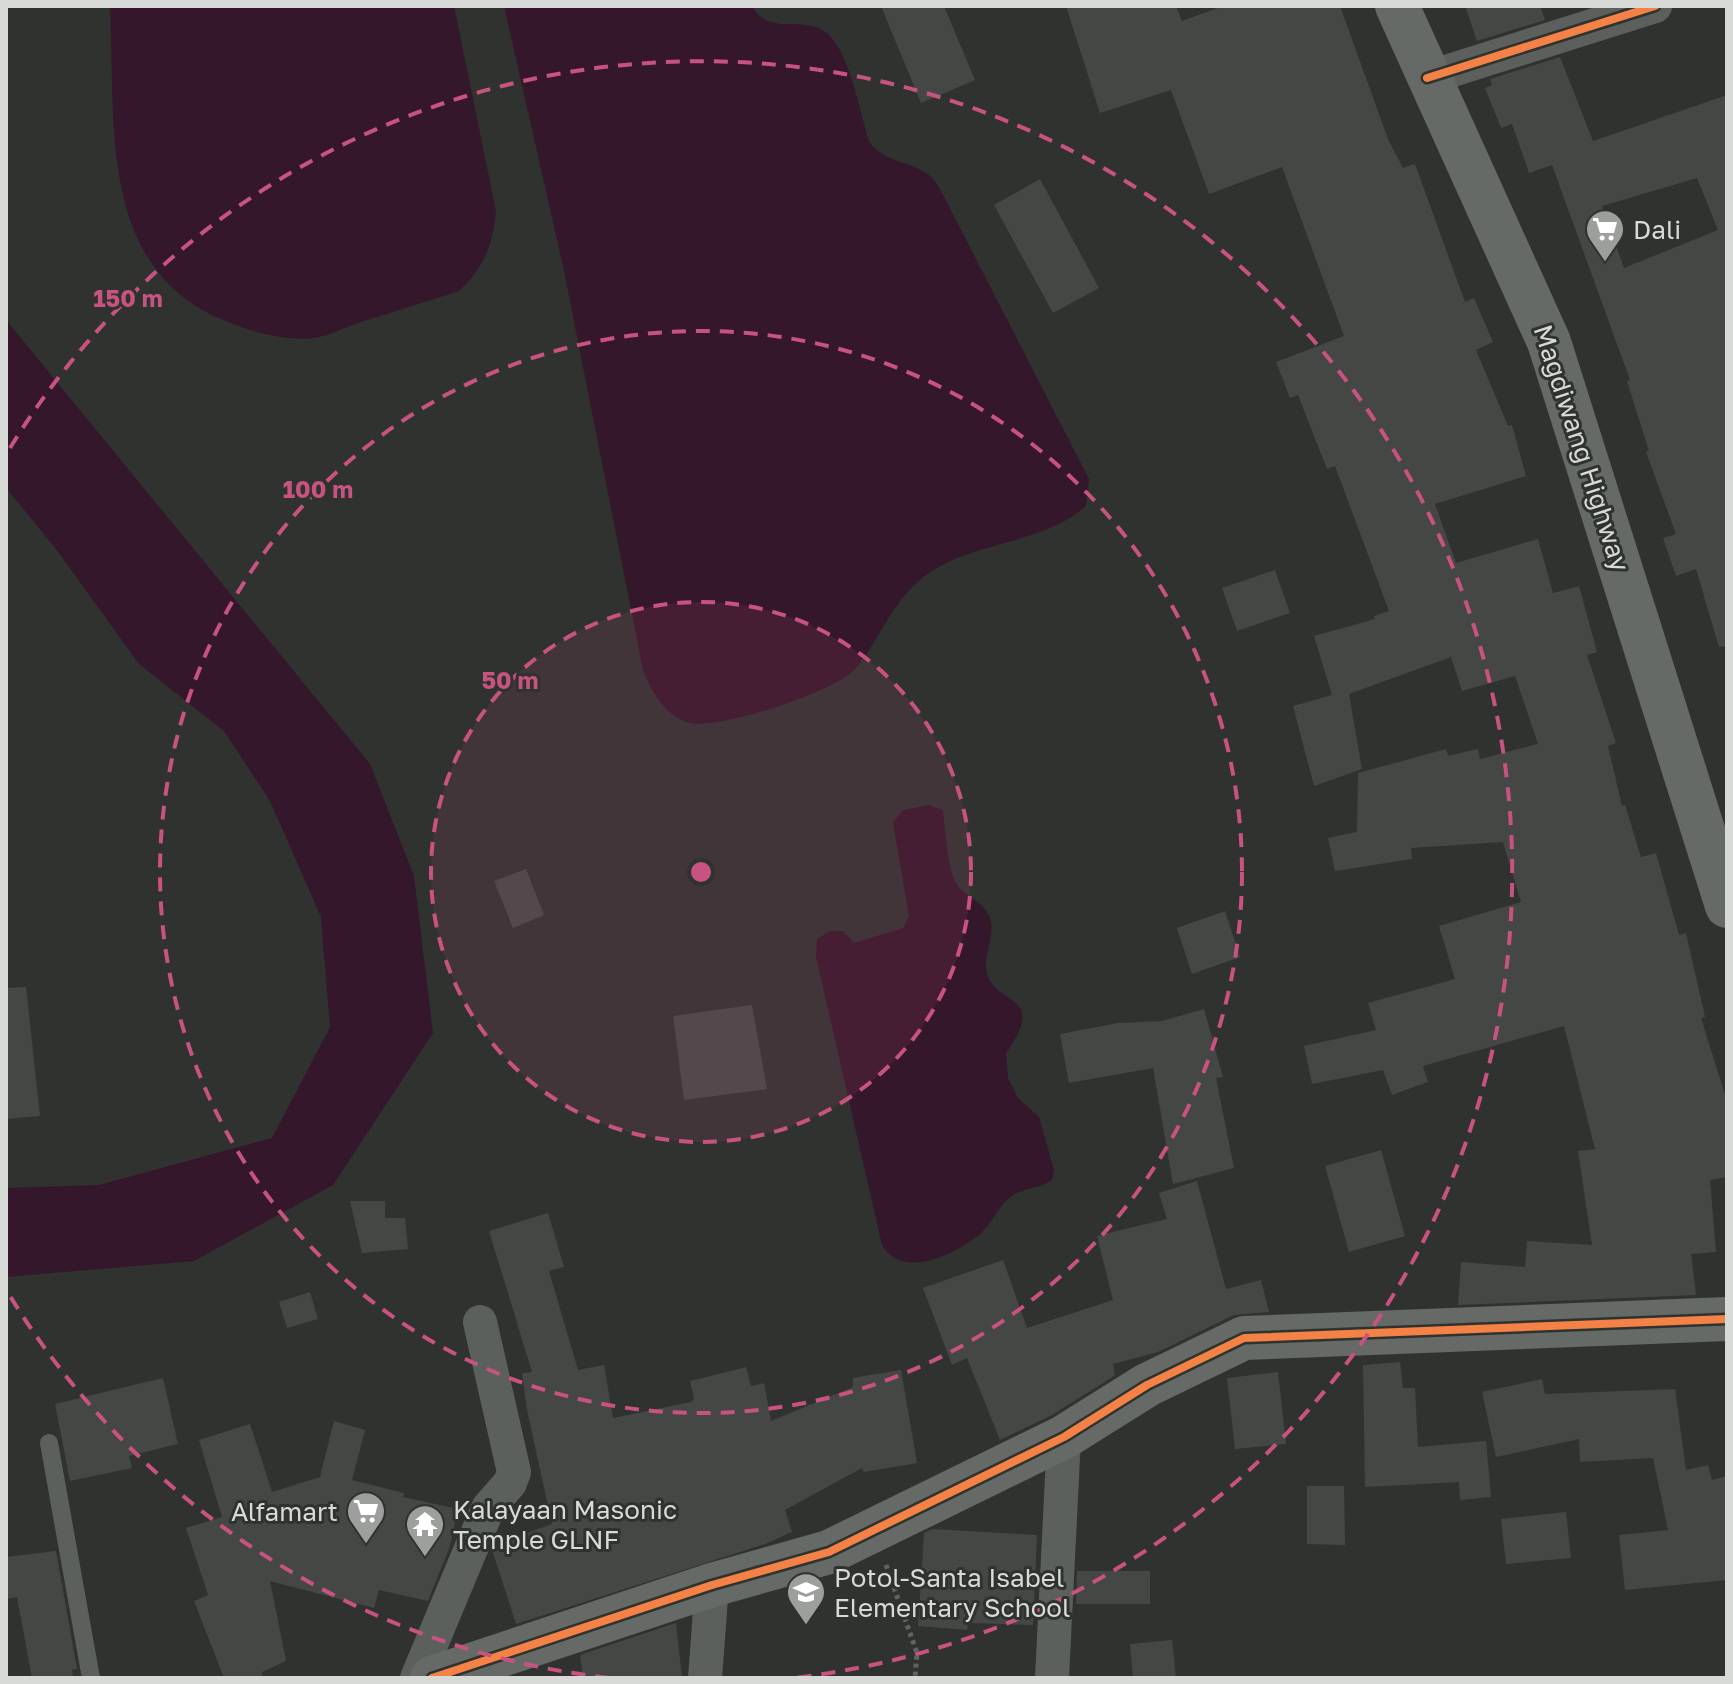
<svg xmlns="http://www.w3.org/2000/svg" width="1733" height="1684" viewBox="0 0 1733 1684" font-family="'Golos Text',sans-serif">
<rect width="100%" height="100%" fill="#303230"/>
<!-- water -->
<g fill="#34172a">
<path d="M110 6H454L496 211C493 244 484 268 459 291 425 302 390 313 355 324 342 329 327 336 314 338 286 341 256 333 231 323 96 274 116 123 110 6Z"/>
<path d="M504 6H752C770 39 804 12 829 35 850 55 860 113 869 141 886 168 923 158 939 187L1089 479 1086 506C1040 547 967 540 920 580 891 604 879 641 855 669 835 692 718 730 689 723 665 716 651 691 643 670L563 266Z"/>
<path d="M6 320 370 764 414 876 433 1033 333 1185 194 1261 6 1277V1188L99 1185 272 1138 330 1027 321 917 270 801 224 731 139 664 56 549 6 488Z"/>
<path d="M929 805 943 810C945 827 948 871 956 883 965 897 984 901 990 918 996 937 982 955 987 973 995 1006 1049 993 1006 1053L1008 1078 1018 1098 1039 1117 1054 1170 1052 1180C1039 1189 1025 1187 1012 1196 996 1207 991 1228 975 1238 951 1256 901 1279 882 1245L816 957 817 939 830 931H843L854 943 903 928 909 916 893 823 903 810Z"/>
</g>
<!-- building -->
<g fill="#454745" fill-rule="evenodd">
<path d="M881 6H944L975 80 921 103Z"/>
<path d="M1066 6H1176L1182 21 1223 6H1340L1388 139 1403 168 1415 164 1465 302 1474 298 1493 342 1476 350 1508 426 1512 425 1526 476 1435 504 1456 563 1538 539 1553 593 1579 586 1597 652 1587 655 1616 743 1608 746 1622 806 1625 805 1641 857 1656 853 1679 935 1686 933 1705 1017 1701 1018 1727 1101V1177L1710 1180 1716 1252 1691 1254 1696 1295 1458 1305 1461 1262 1525 1267 1527 1241 1592 1245 1578 1151 1595 1149 1564 1026 1423 1066 1428 1082 1392 1095 1383 1070 1312 1084 1304 1046 1376 1030 1368 1003 1455 979 1439 926 1521 902 1503 842 1411 848 1412 859 1335 871 1328 838 1357 832 1358 773 1446 749 1448 756 1478 749 1480 759 1538 744 1515 676 1462 691 1451 657 1349 694 1362 769 1314 786 1293 706 1332 695 1314 636 1375 619 1374 616 1389 611 1335 466 1327 469 1298 395 1290 398 1276 362 1344 336 1282 167 1209 194 1171 90 1100 113Z"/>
<path d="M1465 6H1540L1545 20 1477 41Z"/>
<path d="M1560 57 1593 141 1727 95V646L1719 647 1696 569 1676 576 1663 538 1676 534 1646 452 1649 451 1627 381 1630 380 1552 165 1529 173 1512 124 1501 128 1485 88 1492 85 1490 79ZM1697 178 1718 230 1624 268 1602 206Z"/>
<path d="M1040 179 1099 288 1053 313 994 205Z"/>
<path d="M1275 570 1290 613 1237 631 1222 588Z"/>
<path d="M526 869 544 915 513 928 494 881Z"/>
<path d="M1225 911 1240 957 1192 974 1177 928Z"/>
<path d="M26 987 40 1116 6 1119V988Z"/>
<path d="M752 1005 767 1089 684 1100 673 1016Z"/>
<path d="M1204 1009 1223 1077 1216 1078 1234 1168 1173 1184 1153 1068 1069 1083 1060 1034 1118 1023 1162 1021Z"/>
<path d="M1381 1150 1405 1236 1349 1252 1325 1166Z"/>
<path d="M1197 1181 1226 1289 1261 1280 1269 1312 1234 1315 1158 1352 1113 1364 1115 1375 1111 1378 1052 1415 1000 1440 967 1358 952 1365 923 1288 1003 1260 1027 1328 1113 1300 1097 1236 1167 1219 1159 1193Z"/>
<path d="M350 1201H385V1218H405L408 1249 362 1253Z"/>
<path d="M548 1213 564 1267 549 1271 578 1370 604 1365 613 1418 691 1402 694 1399 690 1381 746 1367 751 1386 764 1383 771 1421 853 1387V1378L901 1370 917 1463 864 1472 862 1468 785 1510 792 1532 765 1544 516 1624 492 1550 495 1544 552 1524 527 1410 522 1373 532 1372 489 1231Z"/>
<path d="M310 1292 318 1319 287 1328 279 1302Z"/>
<path d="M1400 1362 1403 1388H1415L1418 1447 1486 1441 1491 1497 1460 1500 1459 1482 1365 1487 1363 1365Z"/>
<path d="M1278 1372 1286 1444 1235 1449 1227 1378Z"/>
<path d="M163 1378 178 1444 129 1456 132 1468 70 1481 55 1404Z"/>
<path d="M1542 1379 1545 1394 1675 1389 1686 1470 1708 1465 1712 1480 1727 1476V1580L1625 1590 1619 1535 1668 1530 1653 1458 1580 1462 1579 1439 1496 1457 1482 1392Z"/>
<path d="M334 1421 365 1430 352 1480 404 1493 403 1497 458 1509 450 1546 428 1601 379 1590 374 1608 270 1581 286 1661 262 1672V1678H224L194 1601 208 1595 186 1528 222 1517 199 1440 250 1424 272 1492 320 1477Z"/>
<path d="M1307 1486H1344L1345 1545 1307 1544Z"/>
<path d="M1566 1512 1571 1558 1506 1564 1501 1519Z"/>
<path d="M933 1529 1037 1535 1033 1625 968 1623 967 1630 918 1626 924 1533Z"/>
<path d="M56 1551 77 1669 72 1670 73 1678H32L17 1597 6 1599V1557Z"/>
<path d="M1077 1571H1150V1604H1076Z"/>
<path d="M676 1623 682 1678H583L580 1655Z"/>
<path d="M1172 1640 1176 1678H1133L1130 1644Z"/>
</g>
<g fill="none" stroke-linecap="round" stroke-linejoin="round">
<!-- path -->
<path stroke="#606360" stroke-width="5" stroke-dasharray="4 4" stroke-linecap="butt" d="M886 1565 917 1653 915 1678"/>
<!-- lane -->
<path stroke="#5c605c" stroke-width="18" d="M49 1443 91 1678"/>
<!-- street -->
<g stroke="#5c605c" stroke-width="34">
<path d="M1427 78 1655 6"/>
<path d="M417 1678 488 1508 510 1483 514 1472 480 1322"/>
<path d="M705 1678 712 1585"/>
<path d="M1052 1678 1064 1437"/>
</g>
<!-- secondary -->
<g stroke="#666a66" stroke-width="44">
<path d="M1397 6 1549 342 1727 906"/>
<path d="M432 1678 712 1585 829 1552 1064 1437 1147 1385 1244 1338 1727 1319"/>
</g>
<!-- cycleway casing -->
<g stroke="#2f332f" stroke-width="13">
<g id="cycleway">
<path d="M1427 78 1655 6"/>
<path d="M432 1678 712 1585 829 1552 1064 1437 1147 1385 1244 1338 1727 1319"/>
</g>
</g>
<!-- cycleway -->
<use href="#cycleway" stroke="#f48246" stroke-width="8"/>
</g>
<!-- distance rings -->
<circle cx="701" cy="872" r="270" fill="#c85280" fill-opacity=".12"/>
<g fill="none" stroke="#c85280" stroke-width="4" stroke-dasharray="14 10">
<circle cx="701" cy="872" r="270"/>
<circle cx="701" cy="872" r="541"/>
<path d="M609 1678A811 811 0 0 1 10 1296M10 448A811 811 0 1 1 793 1678"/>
</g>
<!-- icons -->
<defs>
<g id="supermarket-pin" transform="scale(2)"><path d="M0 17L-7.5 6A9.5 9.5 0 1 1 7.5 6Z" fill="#9d9f9d" stroke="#2f332f"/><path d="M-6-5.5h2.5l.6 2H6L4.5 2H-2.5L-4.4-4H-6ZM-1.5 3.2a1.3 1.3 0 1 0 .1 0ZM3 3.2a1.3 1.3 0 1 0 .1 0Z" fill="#fff"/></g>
<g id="temple-pin" transform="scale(2)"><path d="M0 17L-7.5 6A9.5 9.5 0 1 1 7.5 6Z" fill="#9d9f9d" stroke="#2f332f"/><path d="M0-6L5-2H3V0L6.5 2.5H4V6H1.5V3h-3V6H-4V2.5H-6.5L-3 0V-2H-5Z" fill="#fff"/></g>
<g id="school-pin" transform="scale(2)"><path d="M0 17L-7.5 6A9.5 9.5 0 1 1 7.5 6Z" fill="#9d9f9d" stroke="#2f332f"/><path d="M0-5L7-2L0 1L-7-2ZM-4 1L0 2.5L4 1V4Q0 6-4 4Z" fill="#fff"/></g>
</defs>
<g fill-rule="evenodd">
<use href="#supermarket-pin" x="1605" y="229"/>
<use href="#supermarket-pin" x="366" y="1511"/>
<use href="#temple-pin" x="425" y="1524"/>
<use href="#school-pin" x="806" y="1592"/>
</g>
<g text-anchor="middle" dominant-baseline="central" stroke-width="6" stroke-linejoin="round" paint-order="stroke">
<!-- poi labels -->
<g font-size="26" fill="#d7dad7" stroke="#2f332f" text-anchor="start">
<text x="1633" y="229">Dali</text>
<text x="453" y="1509">Kalayaan Masonic<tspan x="453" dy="30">Temple GLNF</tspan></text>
<text x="338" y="1511" text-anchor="end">Alfamart</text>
<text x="834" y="1577">Potol-Santa Isabel<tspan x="834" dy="30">Elementary School</tspan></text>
</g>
<!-- street labels -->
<g font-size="26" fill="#d7dad7" stroke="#2f332f">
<text transform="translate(1582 448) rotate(72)">Magdiwang Highway</text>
</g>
</g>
<circle cx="701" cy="872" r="12" fill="#c85280" stroke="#2f332f" stroke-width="4"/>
<g font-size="24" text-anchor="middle" font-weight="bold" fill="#c85280" stroke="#2f332f" stroke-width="6" stroke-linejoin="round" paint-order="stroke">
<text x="128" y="307">150 m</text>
<text x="318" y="498">100 m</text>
<text x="510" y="689">50 m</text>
</g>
<!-- border -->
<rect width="1733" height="1684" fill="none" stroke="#d7dad7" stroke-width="16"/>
</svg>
